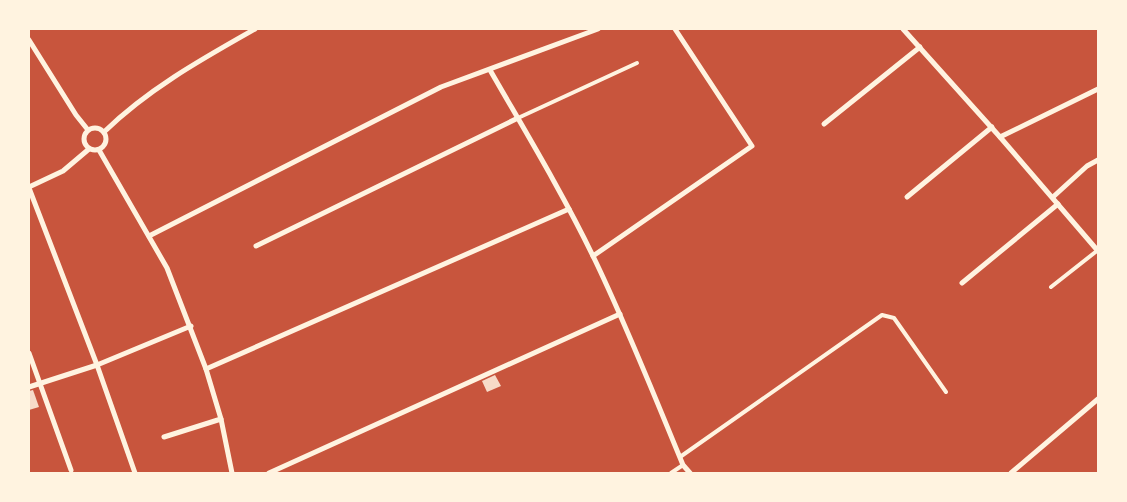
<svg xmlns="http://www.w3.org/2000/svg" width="1127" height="502" viewBox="0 0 1127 502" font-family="'PT Serif',serif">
<rect width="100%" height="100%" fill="#c8553d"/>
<!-- building -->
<g fill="#f7dbc8">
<path d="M495 375 501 386 487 392 482 381Z"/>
<path d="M33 390 39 407 29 410V391Z"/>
</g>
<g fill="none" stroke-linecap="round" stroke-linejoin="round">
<!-- service -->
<g stroke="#fff3e0" stroke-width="4">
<path d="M518 118 637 63"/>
<path d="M1051 287 1098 250"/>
<path d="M680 457 882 315 894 318 946 392"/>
<path d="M671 473 683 465"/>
</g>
<!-- minor -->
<g stroke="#fff3e0" stroke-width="5">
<path d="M903 29 1000 137 1098 251"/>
<path d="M29 40 76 115 88 130"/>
<path d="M490 70C525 131 562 192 593 256 626 324 654 395 683 465L690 473"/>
<path d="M824 124 920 47"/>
<circle cx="95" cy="139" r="11"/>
<path d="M104 132C148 89 202 59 255 29"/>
<path d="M1000 137 1098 89"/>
<path d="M99 150 167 268 206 369 221 419 232 473"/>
<path d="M29 187 63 171 89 149"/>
<path d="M29 188 97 365 135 473"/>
<path d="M907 197 992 127"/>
<path d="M1053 197 1087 166 1098 160"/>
<path d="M149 236 441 87 598 29"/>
<path d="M256 246 518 118"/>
<path d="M593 256 752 146 675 29"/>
<path d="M962 283 1058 204"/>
<path d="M29 353 71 470"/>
<path d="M206 369 569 209"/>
<path d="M29 387 97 365 191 326"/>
<path d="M164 437 221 419"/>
<path d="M269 473 620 314"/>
<path d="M1011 473 1098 399"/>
</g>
</g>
<!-- border -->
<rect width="1127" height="502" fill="none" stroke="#fff3e0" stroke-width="60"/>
</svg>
